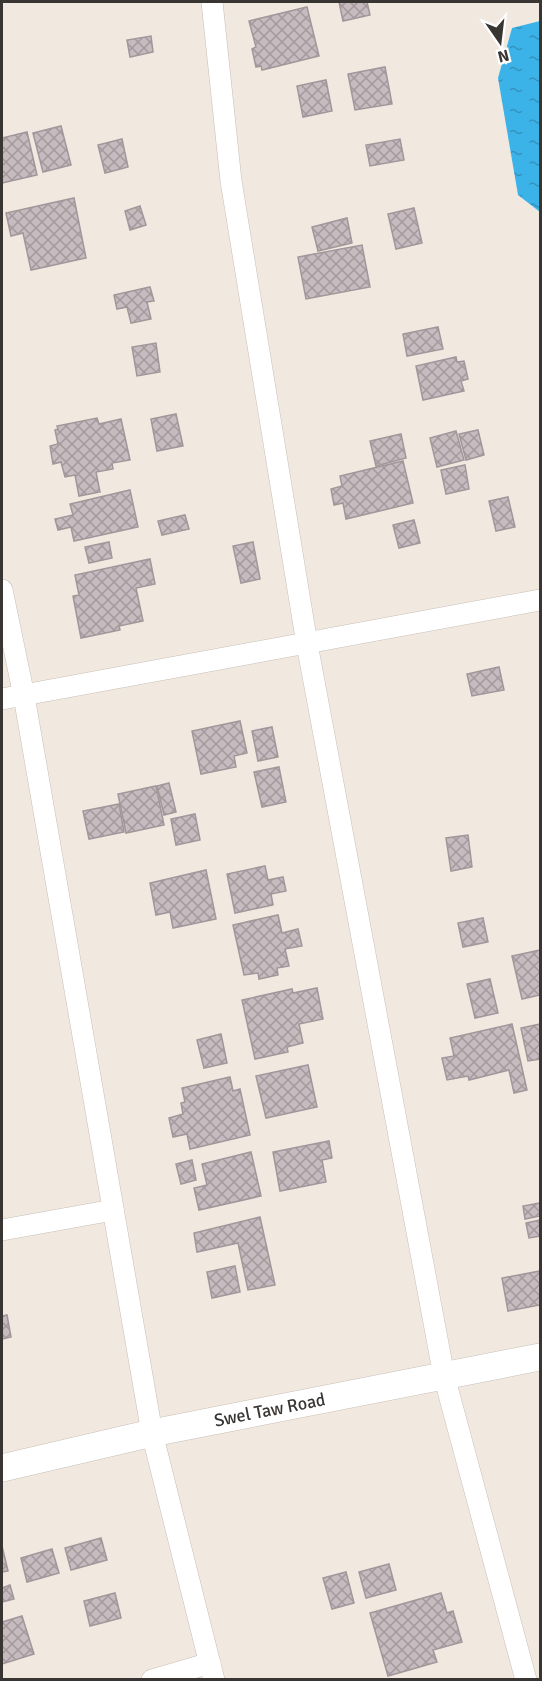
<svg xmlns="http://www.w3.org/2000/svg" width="542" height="1681" viewBox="0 0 542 1681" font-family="Signika,sans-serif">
<defs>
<pattern id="water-ripples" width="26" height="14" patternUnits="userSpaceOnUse" patternTransform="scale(1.5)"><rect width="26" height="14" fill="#3cb3e8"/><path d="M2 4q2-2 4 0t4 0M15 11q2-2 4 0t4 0" fill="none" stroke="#3392bd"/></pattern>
<pattern id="building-cross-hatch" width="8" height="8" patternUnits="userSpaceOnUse" patternTransform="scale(1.5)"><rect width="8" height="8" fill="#c7bbbf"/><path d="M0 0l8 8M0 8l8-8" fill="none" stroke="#a3999c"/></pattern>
</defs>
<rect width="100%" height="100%" fill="#f1e8e0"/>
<!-- water -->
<path fill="url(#water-ripples)" d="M540 21V212L518 195 498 78 512 28Z"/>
<!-- building -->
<g fill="url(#building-cross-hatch)" stroke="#a2969a" stroke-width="1.5">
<path d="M339 2H367L370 15 343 21Z"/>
<path d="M307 7 319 56 262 70 261 66 256 67 252 49 256 47 249 21Z"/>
<path d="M151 36 153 52 130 57 127 40Z"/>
<path d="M385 67 392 104 355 110 348 74Z"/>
<path d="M326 80 332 111 303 117 297 86Z"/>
<path d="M61 126 71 165 43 172 33 133Z"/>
<path d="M27 132 37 175 2 183V138Z"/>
<path d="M122 139 128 167 105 173 98 145Z"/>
<path d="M400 139 404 160 370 166 366 145Z"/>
<path d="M74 198 86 258 31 270 23 233 11 236 6 213Z"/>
<path d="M140 206 146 225 130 230 125 211Z"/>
<path d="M414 208 422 243 396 249 388 214Z"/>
<path d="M347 218 352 243 318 251 312 227Z"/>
<path d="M362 245 370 287 306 299 298 257Z"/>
<path d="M150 287 154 301 147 302 151 319 131 323 127 307 117 309 114 295Z"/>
<path d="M438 327 443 349 407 356 403 334Z"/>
<path d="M156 343 160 372 137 376 132 347Z"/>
<path d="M456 357 457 362 464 361 468 379 461 381 464 391 423 400 416 366Z"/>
<path d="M176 414 183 446 157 451 151 419Z"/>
<path d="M97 418 99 424 121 419 130 460 112 463 113 469 96 472 100 492 79 496 75 475 65 477 61 462 53 464 50 446 58 444 55 430 58 429 57 426Z"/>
<path d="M478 430 484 455 466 460 459 434Z"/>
<path d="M456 431 464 460 437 467 430 438Z"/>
<path d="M401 434 406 458 376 466 370 441Z"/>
<path d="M403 461 413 503 346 519 343 503 334 505 331 489 342 486 340 476Z"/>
<path d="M465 465 469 489 446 494 441 470Z"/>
<path d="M130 490 138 527 74 541 71 527 58 530 55 519 73 515 70 504Z"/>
<path d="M508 497 515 527 496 531 489 501Z"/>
<path d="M185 515 189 529 162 535 158 521Z"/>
<path d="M414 520 420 543 399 548 393 525Z"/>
<path d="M109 542 112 558 89 563 85 547Z"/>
<path d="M253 542 260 579 241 583 233 546Z"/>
<path d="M150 559 155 584 136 588 143 621 119 626 120 630 81 638 73 596 79 595 75 575Z"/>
<path d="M499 667 504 690 472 696 467 674Z"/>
<path d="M240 721 247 753 234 756 236 767 201 774 192 731Z"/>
<path d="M272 727 278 757 258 761 252 731Z"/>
<path d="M279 767 286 802 262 807 254 772Z"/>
<path d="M169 783 176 812 164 815 157 786Z"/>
<path d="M156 786 164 825 126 833 118 794Z"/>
<path d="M119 804 124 832 89 839 83 811Z"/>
<path d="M195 814 200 840 176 845 171 819Z"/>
<path d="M468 835 472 867 451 871 446 838Z"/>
<path d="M265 866 268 880 283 877 286 891 271 894 273 905 235 913 227 874Z"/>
<path d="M206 870 216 919 173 928 170 912 156 915 150 883Z"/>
<path d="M278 915 282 933 298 929 302 946 285 949 289 966 277 968 278 975 259 979 258 973 244 975 233 925Z"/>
<path d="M483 918 488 942 463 947 458 923Z"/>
<path d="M540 950V995L522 999 512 956Z"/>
<path d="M490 979 498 1013 475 1018 467 984Z"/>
<path d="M317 988 323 1019 299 1024 303 1043 287 1047 288 1052 255 1059 242 1000 292 989 293 993Z"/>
<path d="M512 1024 527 1090 514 1093 509 1070 469 1080 468 1076 447 1080 442 1058 454 1056 450 1038Z"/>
<path d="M540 1024V1059L528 1061 521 1028Z"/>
<path d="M221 1034 227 1063 204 1068 197 1040Z"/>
<path d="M308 1065 317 1107 266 1118 256 1076Z"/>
<path d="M230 1077 233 1091 240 1089 250 1135 190 1149 187 1134 173 1137 169 1118 183 1114 181 1103 185 1102 182 1088Z"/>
<path d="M329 1141 332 1158 322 1160 326 1182 280 1191 273 1152Z"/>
<path d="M251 1152 261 1196 199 1210 194 1188 207 1185 202 1164Z"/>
<path d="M192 1160 196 1180 181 1184 176 1164Z"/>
<path d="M540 1203V1216L525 1219 523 1206Z"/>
<path d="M260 1217 275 1285 248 1290 238 1243 197 1252 194 1233Z"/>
<path d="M540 1220V1236L529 1238 526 1223Z"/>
<path d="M235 1266 240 1292 212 1298 207 1272Z"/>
<path d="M540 1271V1305L508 1311 502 1278Z"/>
<path d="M7 1315 11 1337 2 1339V1316Z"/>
<path d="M101 1538 107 1560 71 1570 65 1548Z"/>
<path d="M2 1546 8 1571 2 1572Z"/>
<path d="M52 1549 59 1573 27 1582 21 1558Z"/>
<path d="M389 1564 396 1590 366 1598 359 1572Z"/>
<path d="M346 1572 354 1603 332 1609 323 1578Z"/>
<path d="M10 1585 14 1599 2 1602V1588Z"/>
<path d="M115 1593 121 1618 90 1626 84 1601Z"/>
<path d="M441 1593 447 1613 453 1611 462 1642 433 1650 437 1662 388 1676 370 1613Z"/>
<path d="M22 1616 34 1654 2 1664V1622Z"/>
</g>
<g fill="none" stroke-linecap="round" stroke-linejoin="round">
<!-- minor casing -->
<g stroke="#c8bfb7" stroke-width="22">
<g id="minor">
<path d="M212 2 231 181 307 644 444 1376 526 1680"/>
<path d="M2 590 24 696 152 1433 214 1680"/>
<path d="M2 699 540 600"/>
<path d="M2 1230 113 1210"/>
<path d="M152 1680 210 1663"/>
</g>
</g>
<!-- tertiary casing -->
<g stroke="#c8bfb7" stroke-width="28">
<g id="tertiary">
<path id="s1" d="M2 1468 152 1433 540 1357"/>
</g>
</g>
<!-- minor -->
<use href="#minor" stroke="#fff" stroke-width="21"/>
<!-- tertiary -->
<use href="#tertiary" stroke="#fff" stroke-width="27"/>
</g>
<g text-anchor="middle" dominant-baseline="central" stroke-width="4.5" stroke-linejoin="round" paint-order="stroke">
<!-- street labels -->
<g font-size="18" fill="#393532" stroke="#fff">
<text stroke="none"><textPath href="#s1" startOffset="274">Swel Taw Road</textPath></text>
</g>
</g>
<!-- border -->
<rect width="542" height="1681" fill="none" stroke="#393532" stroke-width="6"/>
<!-- north arrow -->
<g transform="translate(500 42) rotate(166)" stroke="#ffffff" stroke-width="4.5" paint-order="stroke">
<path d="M0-4.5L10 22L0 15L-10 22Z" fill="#393532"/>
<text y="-9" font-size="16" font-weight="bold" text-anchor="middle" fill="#393532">N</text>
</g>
</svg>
